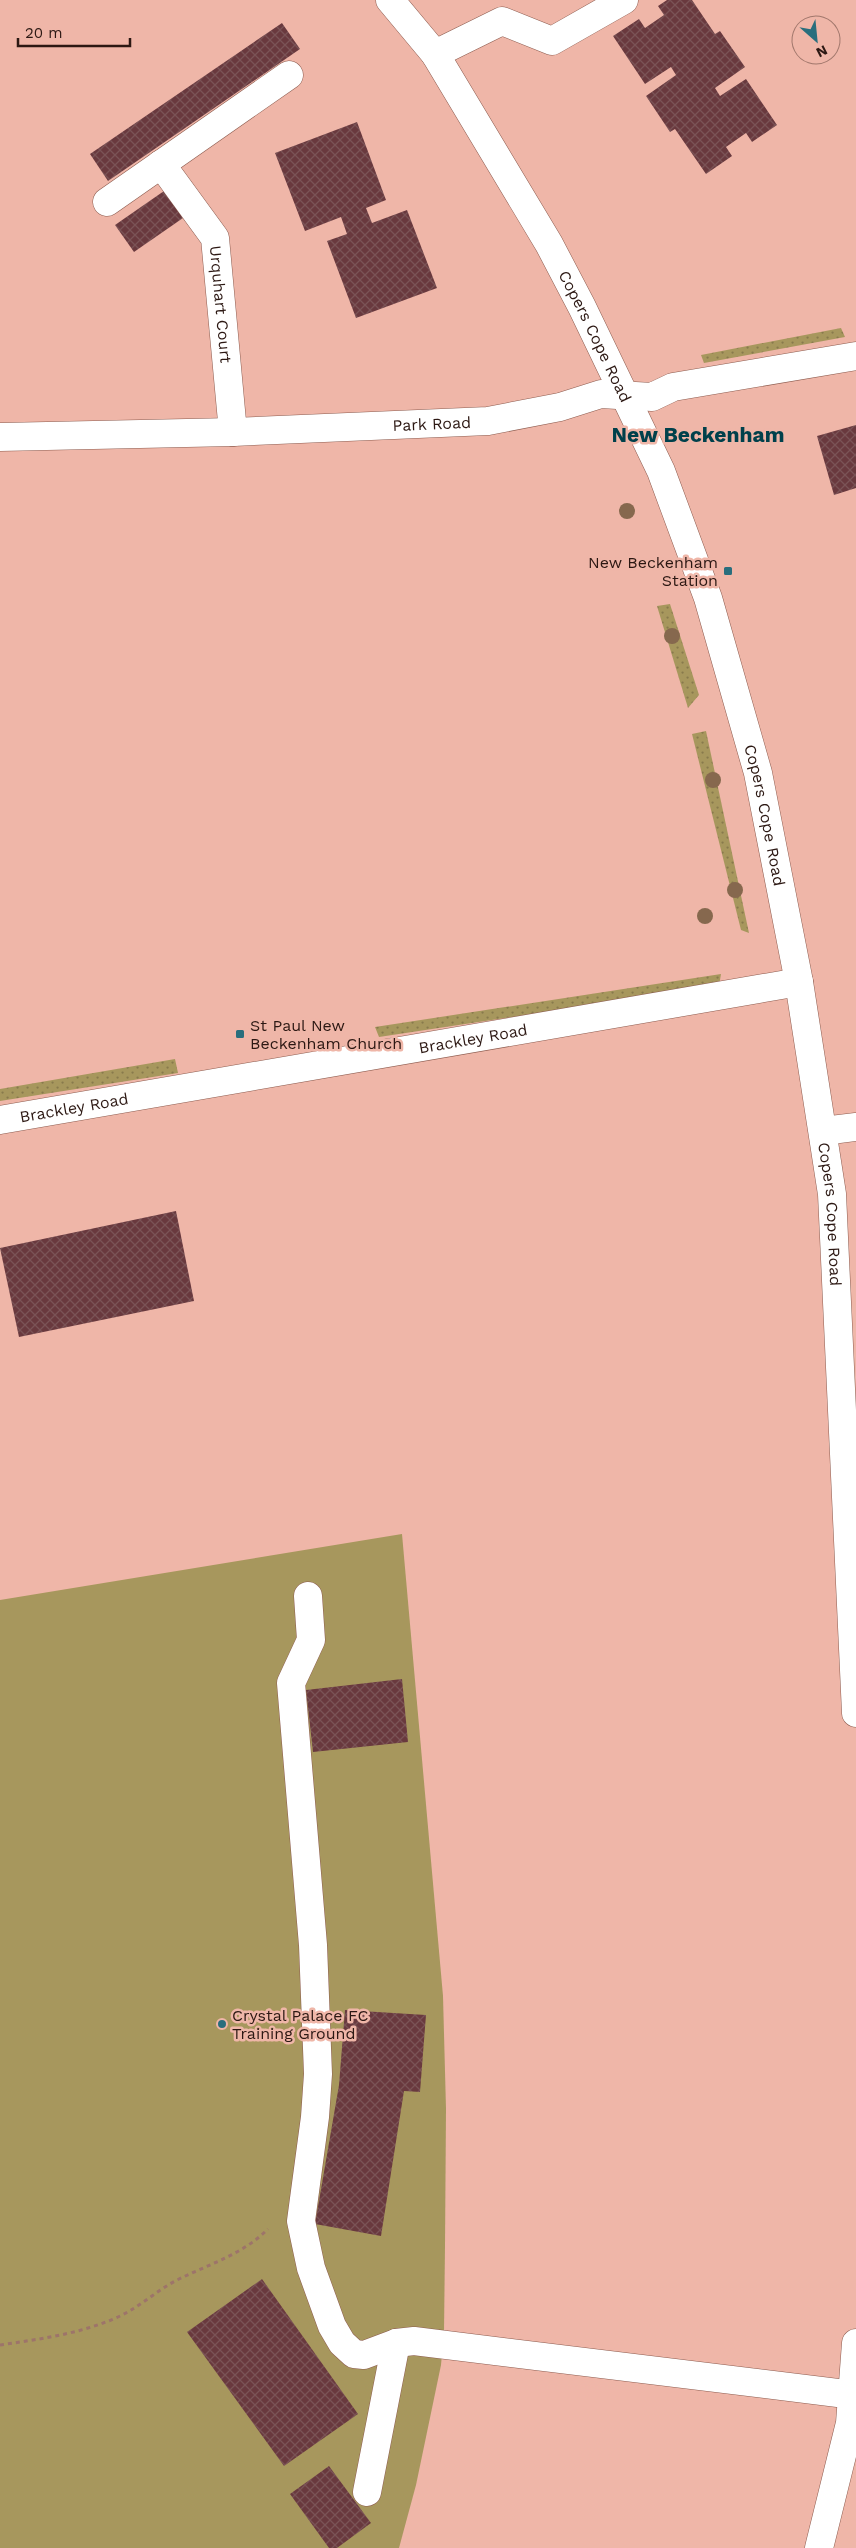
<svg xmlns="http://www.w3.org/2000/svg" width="856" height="2548" viewBox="0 0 856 2548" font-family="'Work Sans',sans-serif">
<defs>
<pattern id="grass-dots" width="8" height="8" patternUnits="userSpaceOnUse" patternTransform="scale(1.25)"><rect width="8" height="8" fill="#a7975d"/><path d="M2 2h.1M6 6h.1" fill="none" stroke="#887a4c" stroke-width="1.8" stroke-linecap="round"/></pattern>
<pattern id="building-cross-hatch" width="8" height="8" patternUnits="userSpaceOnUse" patternTransform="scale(1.25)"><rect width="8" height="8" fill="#69393e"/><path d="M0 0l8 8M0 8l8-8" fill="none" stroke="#7a5356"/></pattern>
</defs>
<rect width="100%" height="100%" fill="#efb6a8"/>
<!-- grass -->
<g fill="url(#grass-dots)">
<path d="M841 328 845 337 704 363 701 355Z"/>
<path d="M670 604 699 695 688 708 657 606Z"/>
<path d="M706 731 749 933 741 930 692 734Z"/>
<path d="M721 974 719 986 379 1037 375 1027Z"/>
<path d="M175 1059 178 1073 0 1101V1089Z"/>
</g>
<!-- pitch -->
<path fill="#a7975d" d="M402 1534 443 1996 446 2109 445 2246 444 2332 441 2365 416 2485 399 2548H0V1600Z"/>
<!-- building -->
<g fill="url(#building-cross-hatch)">
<path d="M667 0H692L715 34 720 31 745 67 715 88 720 96 746 79 777 125 752 142 746 133 726 147 732 156 706 174 675 129 670 132 646 96 676 75 671 67 645 84 613 36 639 19 645 28 664 15 658 6Z"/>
<path d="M282 23 300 49 108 181 90 154Z"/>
<path d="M357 122 386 200 366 208 372 223 407 210 437 288 356 318 327 241 347 234 341 217 305 231 275 153Z"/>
<path d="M164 191 183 218 134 252 115 225Z"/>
<path d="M856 425V488L834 495 817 436Z"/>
<path d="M176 1211 194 1301 19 1337 0 1248Z"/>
<path d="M402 1679 408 1742 313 1752 306 1690Z"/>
<path d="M345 2010 426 2015 420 2092 404 2091 381 2236 315 2224 339 2085Z"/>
<path d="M262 2279 358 2414 284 2466 187 2332Z"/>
<path d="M329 2466 371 2523 337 2548H329L290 2494Z"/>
</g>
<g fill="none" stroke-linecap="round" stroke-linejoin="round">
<!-- minor casing -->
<g stroke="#8d5c4f" stroke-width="29">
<g id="minor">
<path id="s1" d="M390 0 435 54 549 244 582 307 661 471 708 598 758 773 799 982 832 1194 856 1713"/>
<path d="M435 54 502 21 552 41 624 0"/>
<path id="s2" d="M161 164 215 238 233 432"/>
<path d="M107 202 289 75"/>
<path id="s3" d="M0 437 233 432 488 421 560 407 601 394 652 397 673 387 856 356"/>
<path id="s4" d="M0 1120 799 982"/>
<path d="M823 1131 856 1127"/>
<path d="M308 1596 311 1640 291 1683 313 1945 318 2074 315 2117 301 2221 311 2268 332 2326 342 2343 354 2354 364 2355 396 2343 414 2341 854 2395"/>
<path d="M367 2492 396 2343"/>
<path d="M819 2548 850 2423 856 2343"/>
</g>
</g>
<!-- path -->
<path stroke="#9d746a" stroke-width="3" stroke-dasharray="4 4" stroke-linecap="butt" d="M0 2345C40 2339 80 2334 118 2317 140 2307 157 2290 179 2279 210 2264 243 2254 268 2229"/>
<!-- minor -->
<use href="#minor" stroke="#fff" stroke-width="28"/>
</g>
<!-- trees -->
<g fill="#86684e">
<circle cx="627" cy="511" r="8"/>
<circle cx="672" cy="636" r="8"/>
<circle cx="713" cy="780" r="8"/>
<circle cx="735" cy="890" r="8"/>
<circle cx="705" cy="916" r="8"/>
</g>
<!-- markers -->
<g fill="#296e7d" stroke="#efb6a8" stroke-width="2">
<rect x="723" y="566" width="10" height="10" rx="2.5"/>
<rect x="235" y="1029" width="10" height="10" rx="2.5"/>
<circle cx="222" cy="2024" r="5"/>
</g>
<g text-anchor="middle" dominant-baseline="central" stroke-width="5" stroke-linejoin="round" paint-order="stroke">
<!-- street labels -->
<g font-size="16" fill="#2c1813" stroke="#efb6a8">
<text stroke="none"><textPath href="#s2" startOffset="158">Urquhart Court</textPath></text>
<text stroke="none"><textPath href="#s1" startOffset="395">Copers Cope Road</textPath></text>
<text stroke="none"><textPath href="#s3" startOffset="432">Park Road</textPath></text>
<text stroke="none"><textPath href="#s1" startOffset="905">Copers Cope Road</textPath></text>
<text stroke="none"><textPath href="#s4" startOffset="480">Brackley Road</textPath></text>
<text stroke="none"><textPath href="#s4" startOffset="75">Brackley Road</textPath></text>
<text stroke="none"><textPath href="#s1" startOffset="1310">Copers Cope Road</textPath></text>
</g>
<!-- poi labels -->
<g font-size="16" fill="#2c1813" stroke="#efb6a8" text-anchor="start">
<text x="718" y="562" text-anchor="end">New Beckenham<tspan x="718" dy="18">Station</tspan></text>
<text x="250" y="1025">St Paul New<tspan x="250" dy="18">Beckenham Church</tspan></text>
<text x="232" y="2015">Crystal Palace FC<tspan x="232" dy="18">Training Ground</tspan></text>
</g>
<!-- district labels -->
<g font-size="21" font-weight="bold" fill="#00404b" stroke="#efb6a8">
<text x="698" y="434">New Beckenham</text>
</g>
</g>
<!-- north arrow -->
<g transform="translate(816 40) rotate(153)"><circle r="24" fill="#efb6a8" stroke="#a1776c"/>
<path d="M0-4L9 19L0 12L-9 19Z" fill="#296e7d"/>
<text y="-8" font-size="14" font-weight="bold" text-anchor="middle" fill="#2c1813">N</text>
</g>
<!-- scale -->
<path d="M18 38v8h112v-8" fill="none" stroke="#2c1813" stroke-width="2.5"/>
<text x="25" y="38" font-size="15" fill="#2c1813" stroke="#efb6a8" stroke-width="4" paint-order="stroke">20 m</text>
</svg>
